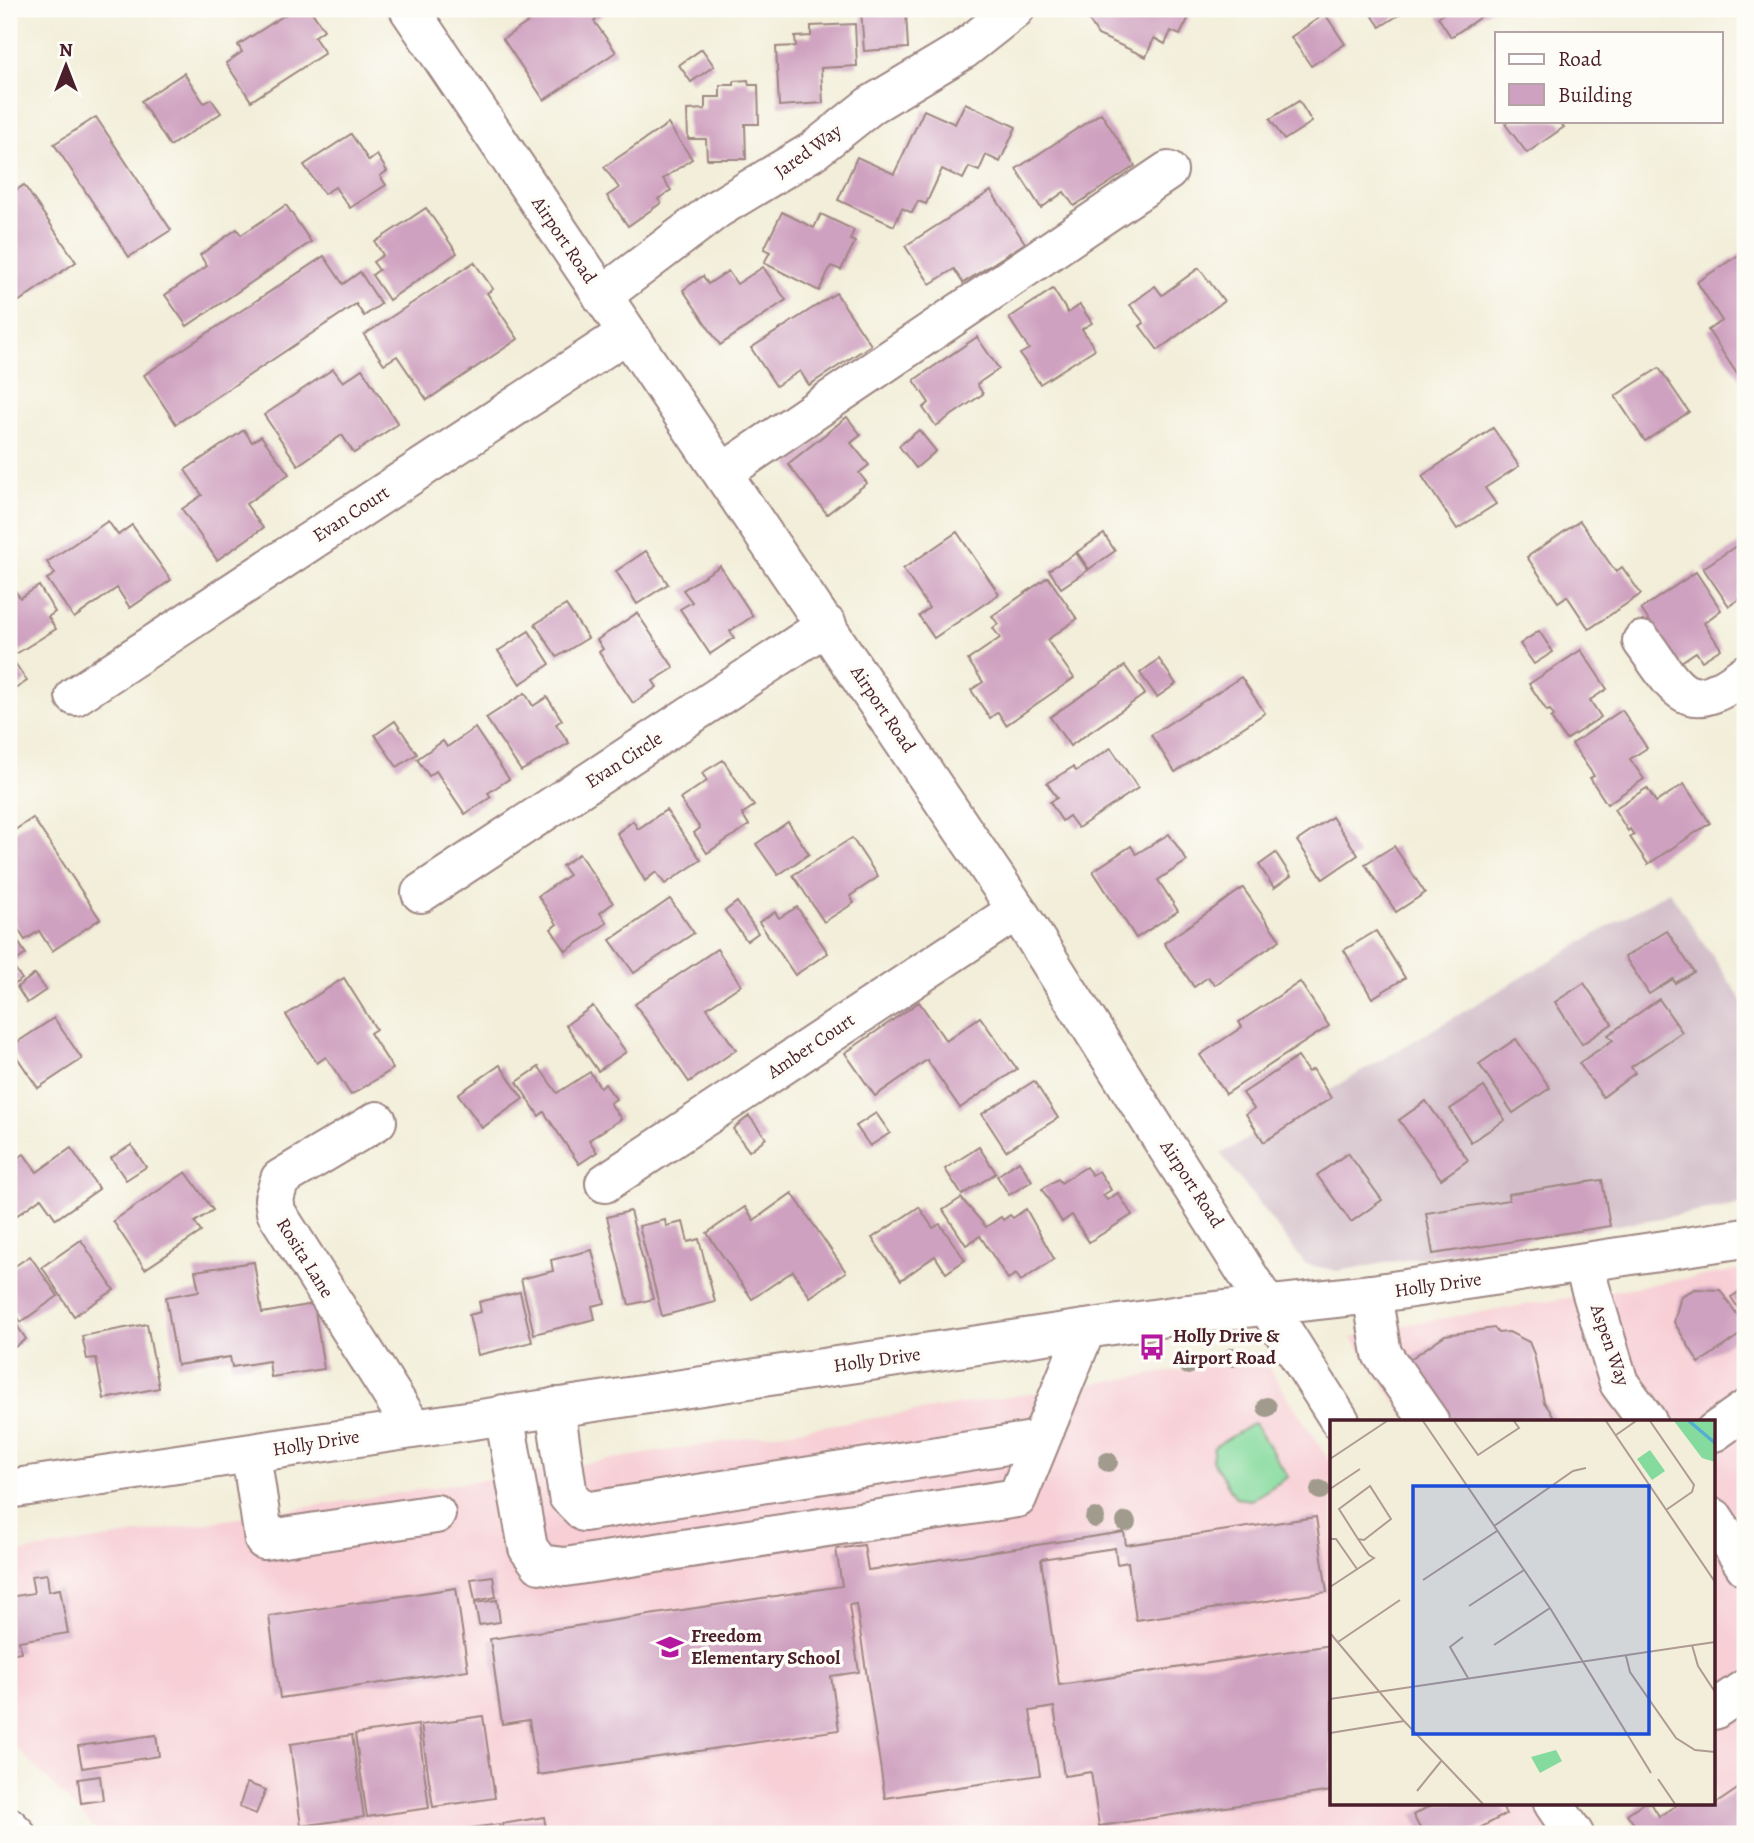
<svg xmlns="http://www.w3.org/2000/svg" width="1754" height="1843" viewBox="0 0 1754 1843" font-family="Alegreya,serif">
<rect width="100%" height="100%" fill="#fdfcf7"/>
<filter id="ink" filterUnits="userSpaceOnUse"><feTurbulence type="fractalNoise" baseFrequency=".0143" numOctaves="2"/><feDisplacementMap in="SourceGraphic" scale="14" xChannelSelector="R" yChannelSelector="G"/><feConvolveMatrix kernelMatrix="1 2 1 2 8 2 1 2 1" color-interpolation-filters="sRGB"/></filter>
<filter id="wash" filterUnits="userSpaceOnUse"><feTurbulence type="fractalNoise" baseFrequency=".00686" numOctaves="4" result="noise"/><feDisplacementMap in="SourceGraphic" scale="28" xChannelSelector="R" yChannelSelector="G"/><feGaussianBlur stdDeviation="1.57" result="paint"/><feColorMatrix in="noise" values="0 0 0 0 0 0 0 0 0 0 0 0 0 0 0 0 0 1.4 0 .05"/><feComposite in="paint" operator="in"/></filter>
<g filter="url(#wash)">
<rect width="100%" height="100%" fill="#f2eed9"/>
<!-- built -->
<g fill="#f7cfd5">
<path d="M1745 1269V1834H1690L1668 1803H1714V1421H1409L1352 1338 1378 1329Z"/>
<path d="M1262 1357 1332 1465V1803H1546L1566 1834H100L9 1740V1554Z"/>
</g>
<!-- industrial -->
<path fill="#d2bdc8" d="M1669 891 1745 1005V1204L1337 1271 1305 1264 1221 1154Z"/>
<!-- green -->
<path fill="#85da9d" stroke="#687c64" stroke-width="2" d="M1254 1423 1288 1477 1251 1500 1236 1498 1212 1460 1214 1447Z"/>
<g id="blocks">
<!-- building -->
<g fill="#cfa1c0">
<path d="M294 9H310L324 30 314 37 325 53 251 101 226 63 242 52 238 45Z"/>
<path d="M548 9H612L594 21 616 52 544 100 503 39Z"/>
<path d="M861 9H947V11L906 13 908 48 864 51Z"/>
<path d="M1087 9H1193L1180 35 1171 31 1165 44 1154 38 1146 57 1098 35 1083 11Z"/>
<path d="M1368 9H1408L1380 27Z"/>
<path d="M1450 9H1492L1451 37 1438 17Z"/>
<path d="M1325 14 1345 44 1311 66 1291 37Z"/>
<path d="M855 24 857 66 821 68 823 103 779 106 776 47 796 46 795 37 811 36V26Z"/>
<path d="M702 49 714 66 691 82 679 65Z"/>
<path d="M184 73 204 103 211 99 221 113 170 146 141 101Z"/>
<path d="M748 80 749 85H758L759 124H745L746 159H707L706 139H688L687 110 705 109V97H720V85H734V81Z"/>
<path d="M1299 101 1312 122 1284 140 1270 119Z"/>
<path d="M965 103 1016 127 1000 162 986 155 979 171 969 167 963 179 942 169 926 204 918 201 912 213 902 208 894 226 838 200 857 157 894 174 924 110 955 124Z"/>
<path d="M1101 113 1135 166 1074 206 1064 192 1041 208 1016 169Z"/>
<path d="M96 117 171 230 129 257 54 144Z"/>
<path d="M1509 121H1559L1564 127 1527 153 1505 124Z"/>
<path d="M668 124 692 159 663 179 671 190 658 199 661 203 628 226 607 196 619 188 604 167Z"/>
<path d="M351 134 369 161 377 155 387 171 380 176 386 185 350 208 335 187 324 194 304 165Z"/>
<path d="M24 185 76 262 9 308V195Z"/>
<path d="M991 191 1025 243 963 283 954 269 930 284 905 246Z"/>
<path d="M286 205 311 242 187 326 165 295 207 266 200 255 237 229 241 235Z"/>
<path d="M426 208 457 253 389 300 372 275 379 270 373 262 383 255 375 242Z"/>
<path d="M782 212 814 228 821 214 854 230 850 240 855 242 841 270 831 266 819 291 764 263 770 252 764 249Z"/>
<path d="M1745 251V378L1741 380 1708 330 1722 321 1697 282Z"/>
<path d="M324 256 343 284 360 272 381 304 364 316 356 304 176 424 144 375Z"/>
<path d="M474 262 493 289 487 293 518 339 427 400 397 356 384 364 364 335Z"/>
<path d="M763 267 786 300 720 345 683 290 703 276 708 284 728 271 737 284Z"/>
<path d="M1199 268 1224 301 1158 350 1140 326 1144 323 1130 305 1155 286 1162 295Z"/>
<path d="M1053 289 1068 313 1080 305 1092 323 1082 329 1095 349 1040 384 1020 354 1029 349 1009 318Z"/>
<path d="M836 293 871 345 809 385 800 371 776 386 751 348Z"/>
<path d="M977 337 999 369 977 384 983 394 936 426 923 408 929 403 914 380Z"/>
<path d="M1659 368 1689 412 1645 441 1615 396Z"/>
<path d="M333 369 343 382 362 369 398 424 354 453 342 435 298 465 264 415Z"/>
<path d="M847 417 861 435 851 443 869 465 859 473 867 483 827 514 788 464Z"/>
<path d="M1493 428 1519 466 1485 488 1496 504 1457 529 1422 476Z"/>
<path d="M244 430 252 442 261 436 289 474 246 504 263 528 217 560 182 509 202 495 185 470Z"/>
<path d="M919 430 936 451 916 468 899 446Z"/>
<path d="M108 521 118 535 132 525 171 580 130 608 117 588 74 618 47 579 55 574 47 562Z"/>
<path d="M1580 521 1616 572 1622 567 1641 594 1589 629 1567 596 1558 602 1527 557Z"/>
<path d="M957 532 999 594 934 638 919 616 929 608 903 569Z"/>
<path d="M1104 534 1115 551 1089 569 1077 552Z"/>
<path d="M1745 540V595L1729 606 1703 568Z"/>
<path d="M646 551 668 584 637 604 616 571Z"/>
<path d="M1076 553 1088 570 1061 588 1049 570Z"/>
<path d="M720 566 753 616 730 631 734 638 710 654 680 609 692 602 683 590Z"/>
<path d="M1696 572 1721 610 1704 623 1721 649 1702 661 1696 652 1678 664 1641 609Z"/>
<path d="M1048 577 1077 619 1047 640 1074 678 1006 725 998 712 990 718 971 690 983 682 968 660 1000 638 993 628 998 624 992 616Z"/>
<path d="M9 581 20 598 39 586 55 612 48 617 56 629 11 657 27 681 9 693Z"/>
<path d="M566 605 588 638 557 657 535 624Z"/>
<path d="M637 613 674 668 653 681 657 687 633 703 599 652 603 649 597 640Z"/>
<path d="M529 631 550 664 520 684 498 651Z"/>
<path d="M1539 631 1553 652 1534 664 1520 644Z"/>
<path d="M1581 650 1607 689 1590 700 1601 717 1566 740 1551 718 1554 716 1550 710 1547 711 1529 684Z"/>
<path d="M1159 659 1176 684 1157 697 1140 673Z"/>
<path d="M1125 666 1145 694 1070 746 1050 717Z"/>
<path d="M1241 677 1265 713 1175 772 1151 735Z"/>
<path d="M525 693 533 706 547 697 562 720 556 724 569 743 521 771 486 718Z"/>
<path d="M1622 710 1647 748 1630 759 1644 779 1607 804 1590 778 1594 776 1572 744Z"/>
<path d="M395 721 417 754 397 767 375 735Z"/>
<path d="M475 728 509 779 488 793 491 797 465 814 436 771 429 776 417 759 443 741 447 747Z"/>
<path d="M1111 748 1138 788 1078 828 1069 816 1062 821 1050 802 1057 798 1047 783 1073 767 1076 771Z"/>
<path d="M723 760 754 806 742 814 749 825 707 853 694 833 700 828 680 799 707 781 702 773Z"/>
<path d="M1684 784 1710 823 1648 864 1630 837 1634 835 1630 829 1628 831 1614 809 1647 788 1656 802Z"/>
<path d="M666 810 701 860 665 884 656 872 645 881 617 833 633 821 638 829Z"/>
<path d="M1332 817 1358 855 1323 879 1297 841Z"/>
<path d="M33 818 100 919 52 951 39 931 25 940 9 915V834Z"/>
<path d="M788 822 809 854 778 875 756 844Z"/>
<path d="M1169 834 1187 861 1158 880 1178 911 1136 938 1093 871 1131 846 1136 854Z"/>
<path d="M852 838 878 877 850 896 854 903 824 922 793 875Z"/>
<path d="M1394 846 1425 893 1396 912 1365 864Z"/>
<path d="M1276 853 1291 876 1274 888 1259 865Z"/>
<path d="M579 854 613 903 600 913 607 923 566 951 551 929 557 924 538 896 569 875 562 866Z"/>
<path d="M1243 888 1280 940 1215 985 1208 977 1194 987 1164 943Z"/>
<path d="M670 899 694 933 634 973 610 940Z"/>
<path d="M737 902 758 933 747 941 725 911Z"/>
<path d="M797 907 828 953 795 975 759 922 775 912 779 918Z"/>
<path d="M9 928 26 954 11 964 22 979 9 988Z"/>
<path d="M1376 931 1405 978 1372 998 1344 950Z"/>
<path d="M1667 931 1694 972 1675 983 1673 979 1649 994 1625 957Z"/>
<path d="M717 949 741 985 707 1008 736 1050 689 1082 635 1004Z"/>
<path d="M35 974 46 990 27 1003 17 987Z"/>
<path d="M344 978 376 1029 370 1033 393 1069 351 1095 326 1057 317 1063 286 1015Z"/>
<path d="M1300 982 1329 1026 1226 1094 1200 1055 1242 1027 1239 1022Z"/>
<path d="M1584 983 1612 1024 1582 1044 1555 1002Z"/>
<path d="M1659 999 1682 1032 1631 1067 1635 1073 1603 1097 1579 1063 1613 1040 1608 1035Z"/>
<path d="M919 1002 946 1041 980 1017 1017 1069 960 1108 927 1060 875 1096 845 1053Z"/>
<path d="M593 1006 626 1052 598 1071 566 1025Z"/>
<path d="M54 1018 82 1059 38 1088 10 1047Z"/>
<path d="M1516 1039 1550 1088 1513 1113 1479 1064Z"/>
<path d="M1298 1057 1308 1072 1313 1069 1331 1098 1264 1142 1246 1114 1254 1109 1243 1093Z"/>
<path d="M500 1065 523 1099 482 1128 458 1094Z"/>
<path d="M539 1067 557 1093 590 1072 600 1087 605 1084 616 1099 610 1103 621 1119 589 1140 597 1152 579 1164 544 1112 539 1116 517 1082Z"/>
<path d="M1034 1081 1058 1118 1006 1151 982 1114Z"/>
<path d="M1484 1087 1505 1120 1471 1142 1450 1109Z"/>
<path d="M1426 1101 1468 1160 1441 1179 1399 1120Z"/>
<path d="M876 1113 890 1133 870 1146 856 1126Z"/>
<path d="M749 1116 766 1138 749 1151 733 1129Z"/>
<path d="M131 1145 146 1167 126 1180 111 1158Z"/>
<path d="M979 1147 996 1173 962 1195 945 1169Z"/>
<path d="M71 1148 99 1189 56 1219 41 1198 9 1221V1164L24 1154 37 1172Z"/>
<path d="M1348 1153 1382 1200 1351 1222 1317 1175Z"/>
<path d="M1019 1161 1032 1181 1009 1195 997 1176Z"/>
<path d="M1086 1167 1092 1175 1099 1171 1111 1190 1103 1195 1107 1200 1118 1193 1132 1215 1089 1242 1072 1215 1062 1222 1042 1189 1058 1179 1061 1183Z"/>
<path d="M186 1172 213 1210 195 1222 201 1232 145 1269 113 1221Z"/>
<path d="M1602 1180 1610 1226 1433 1254 1426 1213 1509 1200 1508 1194Z"/>
<path d="M792 1193 846 1272 810 1297 793 1271 752 1299 707 1233 745 1207 754 1220Z"/>
<path d="M961 1198 986 1227 1001 1217 1003 1220 1010 1215 1013 1218 1026 1209 1054 1259 1021 1281 1016 1274 1008 1279 980 1236 966 1245 943 1210Z"/>
<path d="M919 1207 933 1228 940 1224 965 1260 946 1273 935 1256 901 1280 872 1238Z"/>
<path d="M630 1211 653 1299 629 1305 607 1217Z"/>
<path d="M665 1220 666 1226 683 1222 688 1242 699 1239 715 1302 662 1316 639 1226Z"/>
<path d="M81 1240 114 1290 74 1316 42 1267Z"/>
<path d="M592 1250 605 1303 592 1306 595 1319 534 1334 521 1279 553 1271 551 1260Z"/>
<path d="M30 1256 58 1296 21 1322 9 1304V1270Z"/>
<path d="M254 1262 262 1313 314 1304 324 1369 271 1377 269 1361 232 1367 230 1357 177 1365 166 1297 199 1291 195 1271Z"/>
<path d="M1745 1288V1319L1731 1297Z"/>
<path d="M1695 1289 1720 1290 1745 1326V1331L1699 1363 1674 1322 1681 1296Z"/>
<path d="M520 1292 532 1342 478 1355 469 1315 481 1312 479 1302Z"/>
<path d="M9 1314 26 1339 9 1351Z"/>
<path d="M147 1324 159 1388 104 1399 96 1358 87 1359 82 1336Z"/>
<path d="M1494 1328 1498 1333 1509 1332 1529 1342 1534 1354 1544 1402 1557 1421H1447L1406 1362 1445 1335Z"/>
<path d="M1316 1517 1327 1592 1136 1620 1128 1562 1117 1564 1115 1548 1041 1559 1059 1685 1332 1645V1791L1099 1826 1091 1772 1064 1776 1054 1707 1030 1711 1040 1775 885 1798 856 1604 849 1605 859 1672 831 1676 839 1730 538 1775 529 1720 502 1724 490 1639 842 1586 836 1549 864 1545 868 1570 1124 1532 1126 1545Z"/>
<path d="M47 1574 49 1591 60 1589 68 1633 19 1641 21 1652 9 1654V1597L34 1593 31 1576Z"/>
<path d="M493 1576 496 1597 475 1601 471 1579Z"/>
<path d="M456 1588 468 1670 280 1698 269 1616Z"/>
<path d="M497 1600 500 1622 479 1625 475 1603Z"/>
<path d="M483 1716 495 1798 433 1807 421 1725Z"/>
<path d="M418 1725 429 1808 367 1817 355 1734Z"/>
<path d="M156 1735 159 1756 82 1768 78 1746Z"/>
<path d="M352 1735 364 1817 301 1826 290 1744Z"/>
<path d="M100 1776 103 1800 81 1803 78 1779Z"/>
<path d="M247 1783 266 1790 256 1814 239 1807Z"/>
<path d="M1745 1784V1834H1641L1627 1814 1643 1803H1651L1659 1816 1680 1803 1711 1807Z"/>
<path d="M1435 1803H1500L1506 1814 1469 1834H1423L1413 1815Z"/>
<path d="M544 1817 547 1834H504L502 1824Z"/>
<path d="M499 1824 501 1834H436V1833Z"/>
</g>
</g>
</g>
<g filter="url(#ink)">
<use href="#blocks" fill-opacity="0" stroke="#9e8682" stroke-width="2"/>
<g fill="none" stroke-linecap="round" stroke-linejoin="round">
<!-- minor casing -->
<g stroke="#9e8682" stroke-width="42">
<g id="minor">
<path d="M409 9 1017 910 1340 1421"/>
<path d="M602 296 717 209 813 151 871 105 963 50 1015 9"/>
<path d="M724 472 1168 171"/>
<path d="M1642 641C1678 690 1685 719 1745 674"/>
<path d="M75 696 627 333"/>
<path d="M421 893 827 625"/>
<path d="M377 1121 280 1179 274 1199 276 1212 413 1428"/>
<path d="M605 1183 1017 910"/>
<path d="M1583 1264 1619 1383 1647 1421"/>
<path d="M1372 1294 1382 1354 1429 1421"/>
<path d="M555 1407 568 1496 584 1512 1039 1440"/>
<path d="M504 1414 528 1548 540 1564 565 1567 1017 1498 1086 1329"/>
<path d="M1714 1432 1745 1410"/>
<path d="M251 1454 264 1540 436 1514"/>
<path d="M9 1489 1180 1315 1372 1294 1745 1238"/>
<path d="M1714 1518 1745 1566"/>
<path d="M1714 1710 1745 1689"/>
<path d="M1553 1803 1574 1834"/>
<path d="M9 1827 16 1834"/>
</g>
</g>
<!-- minor -->
<use href="#minor" stroke="#fff" stroke-width="38"/>
</g>
<!-- trees -->
<g fill="#a09b8c">
<circle cx="1233" cy="1357" r="10"/>
<circle cx="1188" cy="1365" r="10"/>
<circle cx="1267" cy="1407" r="10"/>
<circle cx="1108" cy="1462" r="10"/>
<circle cx="1320" cy="1490" r="10"/>
<circle cx="1095" cy="1518" r="10"/>
<circle cx="1126" cy="1522" r="10"/>
</g>
</g>
<!-- icons -->
<defs>
<g id="bus-bare" transform="scale(2.1)"><path d="M-5-6H5V4H4V6H2V4H-2V6H-4V4H-5ZM-3.5-4V0h7V-4ZM-3.5 1.2v1.5H-2V1.2ZM2 1.2v1.5H3.5V1.2Z" fill="#b5179e" stroke="#fdfcf7" stroke-width="2.5" paint-order="stroke"/></g>
<g id="school-bare" transform="scale(2.1)"><path d="M0-5L7-2L0 1L-7-2ZM-4 1L0 2.5L4 1V4Q0 6-4 4Z" fill="#b5179e" stroke="#fdfcf7" stroke-width="2.5" paint-order="stroke"/></g>
</defs>
<g fill-rule="evenodd">
<use href="#bus-bare" x="1152" y="1347"/>
<use href="#school-bare" x="670" y="1647"/>
</g>
<g text-anchor="middle" dominant-baseline="central" stroke-width="7" stroke-linejoin="round" paint-order="stroke">
<!-- street labels -->
<g font-size="19" fill="#4a1f2b" stroke="#fdfcf7">
<text transform="translate(808 151) rotate(-36)">Jared Way</text>
<text transform="translate(564 240) rotate(56)">Airport Road</text>
<text transform="translate(351 514) rotate(-33)">Evan Court</text>
<text transform="translate(883 709) rotate(56)">Airport Road</text>
<text transform="translate(624 760) rotate(-33)">Evan Circle</text>
<text transform="translate(811 1046) rotate(-34)">Amber Court</text>
<text transform="translate(1192 1184) rotate(57)">Airport Road</text>
<text transform="translate(305 1258) rotate(58)">Rosita Lane</text>
<text transform="translate(1438 1285) rotate(-8)">Holly Drive</text>
<text transform="translate(1610 1345) rotate(71)">Aspen Way</text>
<text transform="translate(877 1360) rotate(-8)">Holly Drive</text>
<text transform="translate(316 1443) rotate(-9)">Holly Drive</text>
</g>
<!-- poi labels -->
<g font-size="19" font-weight="bold" fill="#4a1f2b" stroke="#fdfcf7" text-anchor="start">
<text x="1173" y="1336">Holly Drive &amp;<tspan x="1173" dy="22">Airport Road</tspan></text>
<text x="691" y="1636">Freedom<tspan x="691" dy="22">Elementary School</tspan></text>
</g>
</g>
<!-- overview -->
<g transform="translate(1330 1420)">
<rect width="385" height="385" fill="#f2eed9"/>
<path d="M344 1H383L385 42 372 38ZM320 30 335 51 322 60 307 39ZM226 330 232 341 210 353 201 337Z" fill="#85da9d"/>
<path fill="none" stroke="#53afd1" stroke-width="3.5" d="M359 1 385 23"/>
<path fill="none" stroke="#af9b93" stroke-width="2" d="M93 1 220 188 321 353M124 1 148 35 189 8 184 1M276 1 385 162M320 1 364 65 362 72 336 90M286 15 306 1M0 39 57 1M0 69 30 49M164 106 243 51 256 48M0 119H6L27 149M93 160 167 111M0 167 44 138 39 135 28 119 9 89 40 66 61 99 34 120 28 119M139 186 194 150M0 213 74 301 0 313M133 217 120 227 138 258M8 222 70 180M164 225 220 188M362 225 368 246 385 272M296 236 300 252 346 318 365 330 385 332M0 279 385 222M74 301 153 384M328 359 345 384M87 371 112 340"/>
<path fill="#1d4ed8" fill-opacity="0.15" stroke="#1d4ed8" stroke-width="3.5" d="M83 66H319V314H83Z"/>
<rect width="385" height="385" fill="none" stroke="#4a1f2b" stroke-width="3.5"/>
</g>
<!-- margin -->
<rect width="1754" height="1843" fill="none" stroke="#fdfcf7" stroke-width="35"/>
<!-- legend -->
<rect x="1495" y="32" width="228" height="91" fill="#fdfcf7" stroke="#b5a4a5" stroke-width="2"/>
<rect x="1509" y="54" width="35" height="10" fill="#ffffff" stroke="#b5a4a5" stroke-width="2"/>
<text x="1558" y="66" font-size="21" fill="#4a1f2b">Road</text>
<rect x="1509" y="84" width="35" height="21" fill="#cfa1c0" stroke="#b5a4a5" stroke-width="2"/>
<text x="1558" y="102" font-size="21" fill="#4a1f2b">Building</text>
<!-- north arrow -->
<g transform="translate(66 66)" stroke="#fdfcf7" stroke-width="5" paint-order="stroke">
<path d="M0-5L12 26L0 18L-12 26Z" fill="#4a1f2b"/>
<text y="-10" font-size="19" font-weight="bold" text-anchor="middle" fill="#4a1f2b">N</text>
</g>
</svg>
